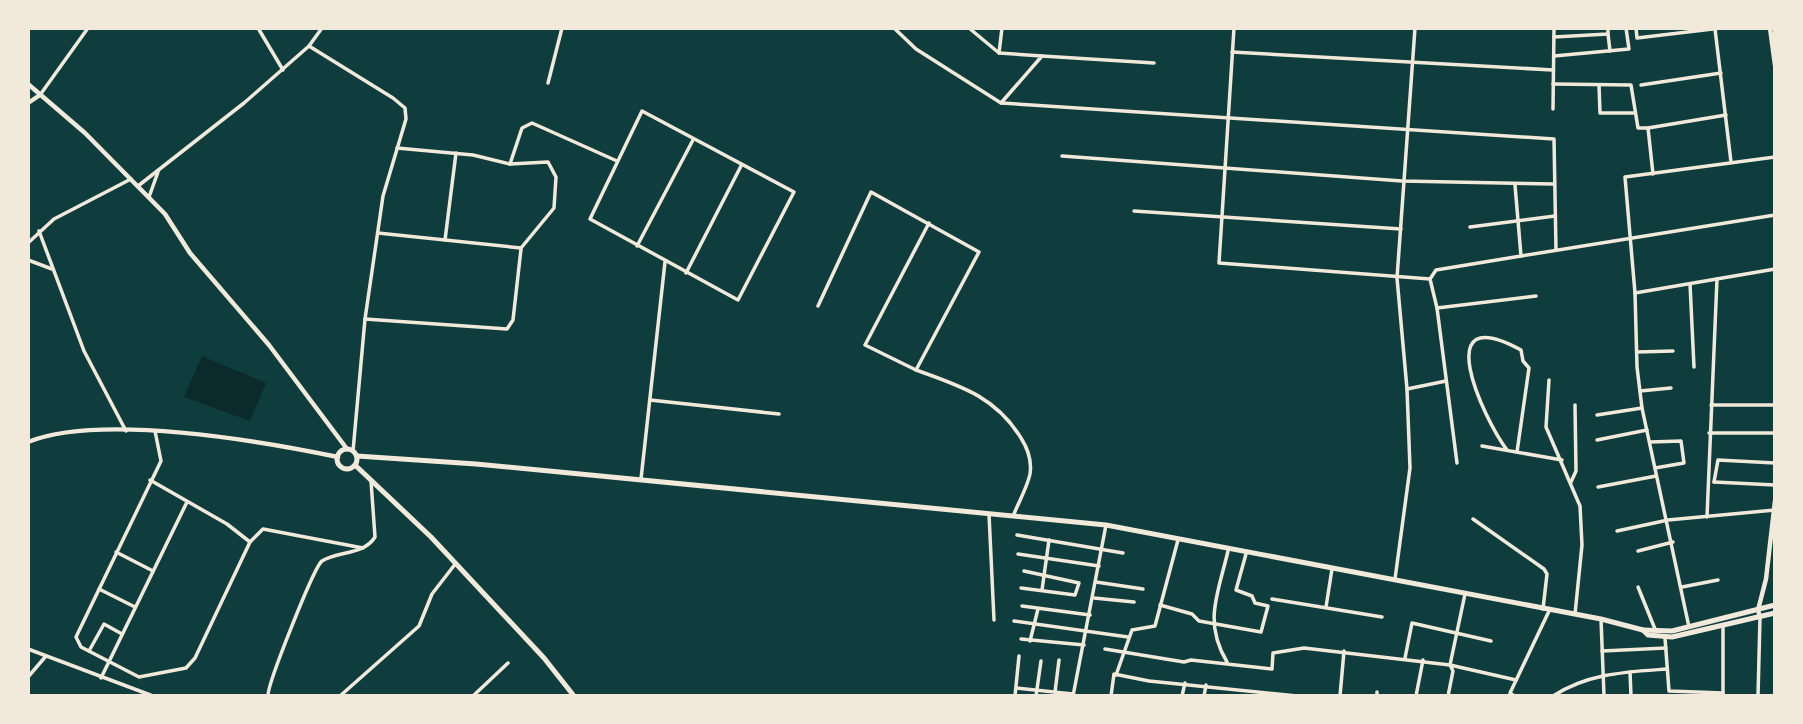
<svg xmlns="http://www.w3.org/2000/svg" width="1803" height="724" viewBox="0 0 1803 724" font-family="Barlow,sans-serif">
<rect width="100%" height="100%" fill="#0f3d3e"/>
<!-- water -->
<path fill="#0a2a2b" d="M202 356 266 383 250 421 184 397Z"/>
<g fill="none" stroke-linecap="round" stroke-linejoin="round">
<!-- minor -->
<g stroke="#f1e9da" stroke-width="3.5">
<path d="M258 28 283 70"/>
<path d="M894 28 916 49 1001 103"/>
<path d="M969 28 999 53"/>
<path d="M1002 28 999 53 1042 56 1001 103 1554 139 1556 250"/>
<path d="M1234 28 1219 263 1430 279 1436 270 1521 256 1515 185"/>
<path d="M1636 28 1637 38 1721 28"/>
<path d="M1715 29 1731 162"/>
<path d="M1608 34 1610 51"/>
<path d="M1554 37 1608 34V28"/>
<path d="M309 46 322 28"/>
<path d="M1232 52 1553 70"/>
<path d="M1042 56 1154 63"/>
<path d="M1554 56 1629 49 1626 28"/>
<path d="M548 83 562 28"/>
<path d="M1553 84 1631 85 1638 128H1648"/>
<path d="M1599 85 1600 113H1633"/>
<path d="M1641 85 1721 73"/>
<path d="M40 95 88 28"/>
<path d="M1553 109 1554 28"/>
<path d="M642 111 794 192 738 300 590 219Z"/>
<path d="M1062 156 1402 181 1554 184"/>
<path d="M1775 157 1625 177 1635 293 1775 269"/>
<path d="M510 164 522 128 532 123 617 161"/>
<path d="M1653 174 1648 128 1726 115"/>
<path d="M138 186 244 103 309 46 393 98 405 108 406 119 383 196 365 319 353 451"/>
<path d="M149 197 158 172"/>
<path d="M1134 211 1401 229"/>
<path d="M1470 227 1555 216"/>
<path d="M39 231 84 351 126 431"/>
<path d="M378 233 521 248 554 208 556 177 548 162 510 164 473 155 397 148"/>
<path d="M445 240 456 153"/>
<path d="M28 243 54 219 131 179"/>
<path d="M637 246 693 140"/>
<path d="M1521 256 1775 215"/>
<path d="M28 260 52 269"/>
<path d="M686 273 741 166"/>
<path d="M1430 279 1437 308 1457 463"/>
<path d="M1690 284 1694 367"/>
<path d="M1635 293 1637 367 1642 408 1689 627"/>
<path d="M818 306 871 192 979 252 916 370C961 386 996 397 1021 438 1028 449 1032 461 1030 474 1027 488 1019 501 1014 514"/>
<path d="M1437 308 1536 296"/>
<path d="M365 319 507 329 513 320 521 249"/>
<path d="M1637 352 1673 351"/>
<path d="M916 370 865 345 929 223"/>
<path d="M1549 380 1546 427 1580 506 1582 545 1575 614"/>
<path d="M1407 389 1446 381"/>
<path d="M1640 391 1671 388"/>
<path d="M650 400 779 414"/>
<path d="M1711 405H1775"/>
<path d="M1597 415 1642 408"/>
<path d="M155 431 161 461 76 637 81 647 139 677 186 668 195 658 250 542 263 529 363 548"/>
<path d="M1709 433H1775"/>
<path d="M1597 440 1647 430"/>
<path d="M1650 442 1681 441 1684 463 1655 468"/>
<path d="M1482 446 1562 460"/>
<path d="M1507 450C1483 418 1428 299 1521 350L1523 361 1529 368 1517 452"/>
<path d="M641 479 665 262"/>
<path d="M150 480 227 524 250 542"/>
<path d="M1571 482 1576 471 1575 405"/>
<path d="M1714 482 1718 460 1775 463"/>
<path d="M1714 482 1775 485"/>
<path d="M1598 487 1656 476"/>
<path d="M989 514 994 620"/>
<path d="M1707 517 1717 279"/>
<path d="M1473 519 1544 569 1547 574 1543 609"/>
<path d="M1617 531 1668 520 1775 510"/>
<path d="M1017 535 1123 553"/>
<path d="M1638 551 1673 542"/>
<path d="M116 552 153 571"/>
<path d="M1018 554 1099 566"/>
<path d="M1395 579 1410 468 1407 389 1397 278 1415 28"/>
<path d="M1096 582 1143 589"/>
<path d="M1638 587 1655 629"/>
<path d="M1682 587 1718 580"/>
<path d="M1021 588 1075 595 1079 583 1024 571"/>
<path d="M99 589 135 607"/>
<path d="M1042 590 1049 540"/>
<path d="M1094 598 1134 602"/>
<path d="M1272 599 1382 617"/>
<path d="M1160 605 1192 614 1199 621 1261 632 1268 606 1255 603 1252 596 1236 590 1246 554"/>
<path d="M1022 606 1090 615"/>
<path d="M1326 607 1332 569"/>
<path d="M1601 619 1604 696"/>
<path d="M1014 621 1128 637"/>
<path d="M1723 627V696"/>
<path d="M1665 638 1669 691 1723 693"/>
<path d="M1021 639 1084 645"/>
<path d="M1030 641 1038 609"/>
<path d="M28 649 153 696"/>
<path d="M1105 649 1184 662 1191 660 1272 669 1273 653 1304 648 1450 665 1465 594"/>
<path d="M89 651 104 624 122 634"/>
<path d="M1602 651 1666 648"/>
<path d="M1405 658 1412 623 1491 641"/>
<path d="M1227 662C1203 622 1218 594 1228 551"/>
<path d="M1630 672 1631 696"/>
<path d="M1116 675 1132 630 1155 626 1178 540"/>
<path d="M28 677 46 656"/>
<path d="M101 678 187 502"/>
<path d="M1016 688 1073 694"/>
<path d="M1055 692 1059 660"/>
<path d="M268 696C267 685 314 567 322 561 338 551 364 555 375 537L371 481"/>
<path d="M340 696 419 626 432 594 456 563"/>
<path d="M473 696 508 663"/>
<path d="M1015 696 1019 656"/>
<path d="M1036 696 1041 661"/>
<path d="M1073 696 1106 525"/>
<path d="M1111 696 1114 674 1149 681 1297 696"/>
<path d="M1182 696 1185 683"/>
<path d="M1204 696 1206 685"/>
<path d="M1340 696 1344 651"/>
<path d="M1377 696V692"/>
<path d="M1416 696 1423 660"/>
<path d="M1448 696 1453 671 1450 665 1516 680"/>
<path d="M1514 696 1510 693 1550 609"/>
<path d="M1553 696C1589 673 1626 672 1667 669"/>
<path d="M1758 696 1760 618"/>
</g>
<!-- tertiary -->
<g stroke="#f1e9da" stroke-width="4.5">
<path d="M1770 28 1775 65"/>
<path d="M28 84 85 133 165 214 190 253 269 345 347 449"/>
<path d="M28 103 40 95"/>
<path d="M28 442C100 413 261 441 338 457"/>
<path d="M1760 617 1758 610 1766 579 1775 501"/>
</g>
<!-- secondary -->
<g stroke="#f1e9da" stroke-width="5">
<circle cx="347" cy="459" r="10"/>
<path d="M357 456 476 464 1106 525 1601 619 1643 630 1648 635 1672 637 1775 613"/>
<path d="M355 465 431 537 544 658 574 696"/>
<path d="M1643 630 1672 631 1775 605"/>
</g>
</g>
<!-- border -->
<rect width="1803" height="724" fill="none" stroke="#f1e9da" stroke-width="60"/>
</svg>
